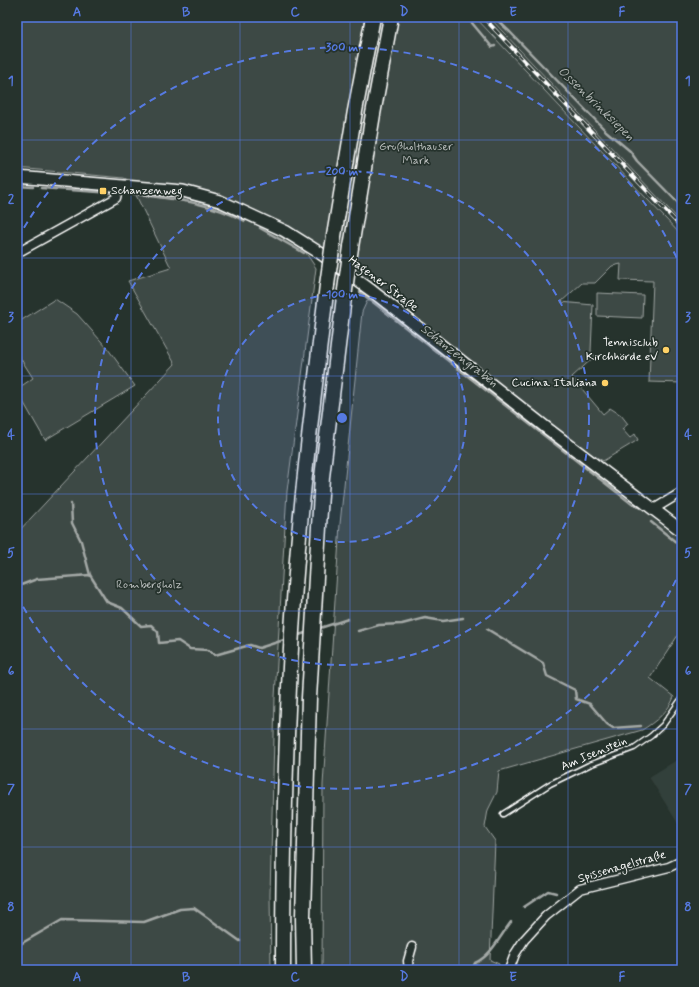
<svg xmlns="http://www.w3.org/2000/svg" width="699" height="987" viewBox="0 0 699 987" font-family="Mynerve,sans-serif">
<rect width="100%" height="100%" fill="#26332d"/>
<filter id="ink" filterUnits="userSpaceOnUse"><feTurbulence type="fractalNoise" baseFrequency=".025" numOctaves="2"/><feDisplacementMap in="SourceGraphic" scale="8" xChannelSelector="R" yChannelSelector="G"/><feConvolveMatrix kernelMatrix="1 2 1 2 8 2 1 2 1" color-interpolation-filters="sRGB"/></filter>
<g filter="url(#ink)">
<!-- built -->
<g fill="#333f3a">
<path d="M475 17H488L682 223V236Z"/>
<path d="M682 757V830L649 777Z"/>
</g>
<!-- green -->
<g fill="#3e4944" stroke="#9ea4a2">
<path d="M17 17H475L682 236V383L649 382 653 281 620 280 621 264 612 266 595 283H582L561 302 593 305 591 351 595 356 572 377 603 414 610 408 621 415 628 424 622 429 630 438 635 434 638 440 603 461 548 429 320 253 220 201 140 186 124 178 17 168Z"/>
<path d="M489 17H682V223Z"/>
<path d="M135 193 176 196 209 204 260 225 304 250 316 268 287 491 275 697 270 895 271 970H17V533L175 364 128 281 171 268Z"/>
<path d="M597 293 643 295 642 318 597 316Z"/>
<path d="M55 299 77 314 108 349 135 386 45 440 21 398 20 387 33 378 17 353V323Z"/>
<path d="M367 301H374L534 425 637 501 682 539V629L650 678 674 697C669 711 655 722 642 730L499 771 497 792 488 810 485 827 495 841 490 960 499 964V970H322L323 785 340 524 362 312Z"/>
</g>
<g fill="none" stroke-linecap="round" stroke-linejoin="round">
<!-- stream -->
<g stroke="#a4a9a7" stroke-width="2.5">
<path d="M467 17 492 47 495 46"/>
<path d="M494 17 510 32 606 131 630 151 637 161 682 207"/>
<path d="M17 186 33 187"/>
<path d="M41 188 113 193"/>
<path d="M134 194C175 199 207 202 245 221"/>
<path d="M260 228 304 253"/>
<path d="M360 292 632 504 641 508"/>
<path d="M71 504 72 523 81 541 90 575"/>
<path d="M651 522 682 547"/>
<path d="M17 585H21L37 579 90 575 107 602 122 608 141 626 151 625 158 632 159 643 178 641 190 649 208 650 215 655 250 645 259 648 287 639"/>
<path d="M317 629 348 619"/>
<path d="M487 629 543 663 547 676 575 690 576 699 590 704 607 724 613 728 641 726"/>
<path d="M358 631 379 625 402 624 425 618 443 621 463 618"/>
<path d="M296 636 308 632"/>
<path d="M524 907 548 891 556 893"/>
<path d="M17 946 62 920 144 922 180 909 194 908 240 941"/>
<path d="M472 970 475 963C492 955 500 936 511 922"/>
</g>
<!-- service casing -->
<g stroke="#fff" stroke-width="7">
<path id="service" d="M503 814 550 784 589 765 634 748 651 736 663 725 682 698"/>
</g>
<!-- minor casing -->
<g stroke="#fff" stroke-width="11">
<g id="minor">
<path d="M17 253 116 198 119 185"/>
<path d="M654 509 682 492"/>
<path d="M409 970 408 961 412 947"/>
<path d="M509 970 515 954 524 940 546 916 580 889 669 867 682 861"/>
</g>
</g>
<!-- secondary casing -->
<g stroke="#fff" stroke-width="14">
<path id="secondary" d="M17 177 183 191 220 201 285 231 320 253 372 291 548 429 682 531"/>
</g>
<!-- motorway casing -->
<g stroke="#fff" stroke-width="17">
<g id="motorway">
<path d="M334 236 355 111 373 17"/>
<path d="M351 247 373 114 391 17"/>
<path d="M283 970C283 833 286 696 297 560 304 468 316 377 327 285"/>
<path d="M304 970 303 917 309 698 317 560 322 477 344 297"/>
</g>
</g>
<!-- service -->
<use href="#service" stroke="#26332d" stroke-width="4"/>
<!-- minor -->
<use href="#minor" stroke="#26332d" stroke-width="8"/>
<!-- secondary -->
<use href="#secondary" stroke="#26332d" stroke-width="11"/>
<!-- motorway -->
<use href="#motorway" stroke="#26332d" stroke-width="14"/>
<!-- rail casing -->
<g stroke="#fff" stroke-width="4">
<path id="rail" d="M483 17 682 228"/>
</g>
<!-- rail -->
<use href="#rail" stroke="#26332d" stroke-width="2.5" stroke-dasharray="8" stroke-linecap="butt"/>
<!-- motorway-bridge casing -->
<g stroke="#fff" stroke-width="17" stroke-linecap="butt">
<g id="motorway-bridge">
<path d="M327 285 334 236"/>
<path d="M344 297 351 247"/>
</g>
</g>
<!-- motorway-bridge -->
<use href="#motorway-bridge" stroke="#26332d" stroke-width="14"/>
</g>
</g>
<!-- grid -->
<path fill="none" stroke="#567ae2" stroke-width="1" stroke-opacity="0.55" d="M131 17V970M240 17V970M350 17V970M459 17V970M568 17V970M17 140H682M17 258H682M17 376H682M17 494H682M17 611H682M17 729H682M17 847H682"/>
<!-- distance rings -->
<circle cx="342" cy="418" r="124" fill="#567ae2" fill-opacity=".12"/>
<g fill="none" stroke="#567ae2" stroke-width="2" stroke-dasharray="7 5">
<circle cx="342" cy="418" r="124"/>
<circle cx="342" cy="418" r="247"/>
<path d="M681 569A371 371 0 0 1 18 598M18 238A371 371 0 0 1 681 267"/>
</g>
<!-- markers -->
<g fill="#ffd166" stroke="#26332d" stroke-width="1.5">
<rect x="99" y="187" width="8" height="8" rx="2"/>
<circle cx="666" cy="350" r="4"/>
<circle cx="605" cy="383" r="4"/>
</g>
<g text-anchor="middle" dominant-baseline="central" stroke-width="3.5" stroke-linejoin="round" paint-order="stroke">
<!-- park labels -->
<g font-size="12" fill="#bbbfbe" stroke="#26332d">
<text x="416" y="147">Großholthauser<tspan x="416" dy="14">Mark</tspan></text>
<text x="149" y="585">Rombergholz</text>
</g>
<!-- poi labels -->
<g font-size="12" fill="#fff" stroke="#26332d" text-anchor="end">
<text x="111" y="191" text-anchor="start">Schanzenweg</text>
<text x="658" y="343">Tennisclub<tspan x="658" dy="14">Kirchhörde eV</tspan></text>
<text x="597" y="383">Cucina Italiana</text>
</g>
<!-- street labels -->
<g font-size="12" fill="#fff" stroke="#26332d">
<text transform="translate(383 284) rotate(37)">Hagener Straße</text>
<text transform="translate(594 754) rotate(-23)">Am Isenstein</text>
<text transform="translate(622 867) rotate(-16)">Spissenagelstraße</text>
</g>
<!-- water labels -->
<g font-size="13" font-style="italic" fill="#b3b8b6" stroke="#26332d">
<text transform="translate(596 104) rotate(44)">Ossenbrinksiepen</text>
<text transform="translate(459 356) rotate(38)">Schanzengraben</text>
</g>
</g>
<circle cx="342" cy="418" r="6" fill="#567ae2" stroke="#26332d" stroke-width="2"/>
<g font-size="12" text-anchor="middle" font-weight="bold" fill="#567ae2" stroke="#26332d" stroke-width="3.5" stroke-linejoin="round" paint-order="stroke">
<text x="342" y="51">300 m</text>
<text x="342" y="175">200 m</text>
<text x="342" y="298">100 m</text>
</g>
<!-- margin -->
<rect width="699" height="987" fill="none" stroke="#26332d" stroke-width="44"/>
<rect x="22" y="22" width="655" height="943" fill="none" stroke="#567ae2" stroke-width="1.5"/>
<g font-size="13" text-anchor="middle" font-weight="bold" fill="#567ae2">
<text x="77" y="16">A</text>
<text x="186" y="16">B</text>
<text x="295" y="16">C</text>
<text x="404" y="16">D</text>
<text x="513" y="16">E</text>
<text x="622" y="16">F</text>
<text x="11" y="85">1</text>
<text x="688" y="85">1</text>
<text x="11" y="203">2</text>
<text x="688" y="203">2</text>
<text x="11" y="321">3</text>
<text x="688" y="321">3</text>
<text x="11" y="439">4</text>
<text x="688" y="439">4</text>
<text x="11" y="557">5</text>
<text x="688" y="557">5</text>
<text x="11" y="675">6</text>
<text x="688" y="675">6</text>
<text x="11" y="793">7</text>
<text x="688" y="793">7</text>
<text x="11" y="911">8</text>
<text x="688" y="911">8</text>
<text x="77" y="981">A</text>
<text x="186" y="981">B</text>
<text x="295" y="981">C</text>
<text x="404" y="981">D</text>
<text x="513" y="981">E</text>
<text x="622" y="981">F</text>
</g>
</svg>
